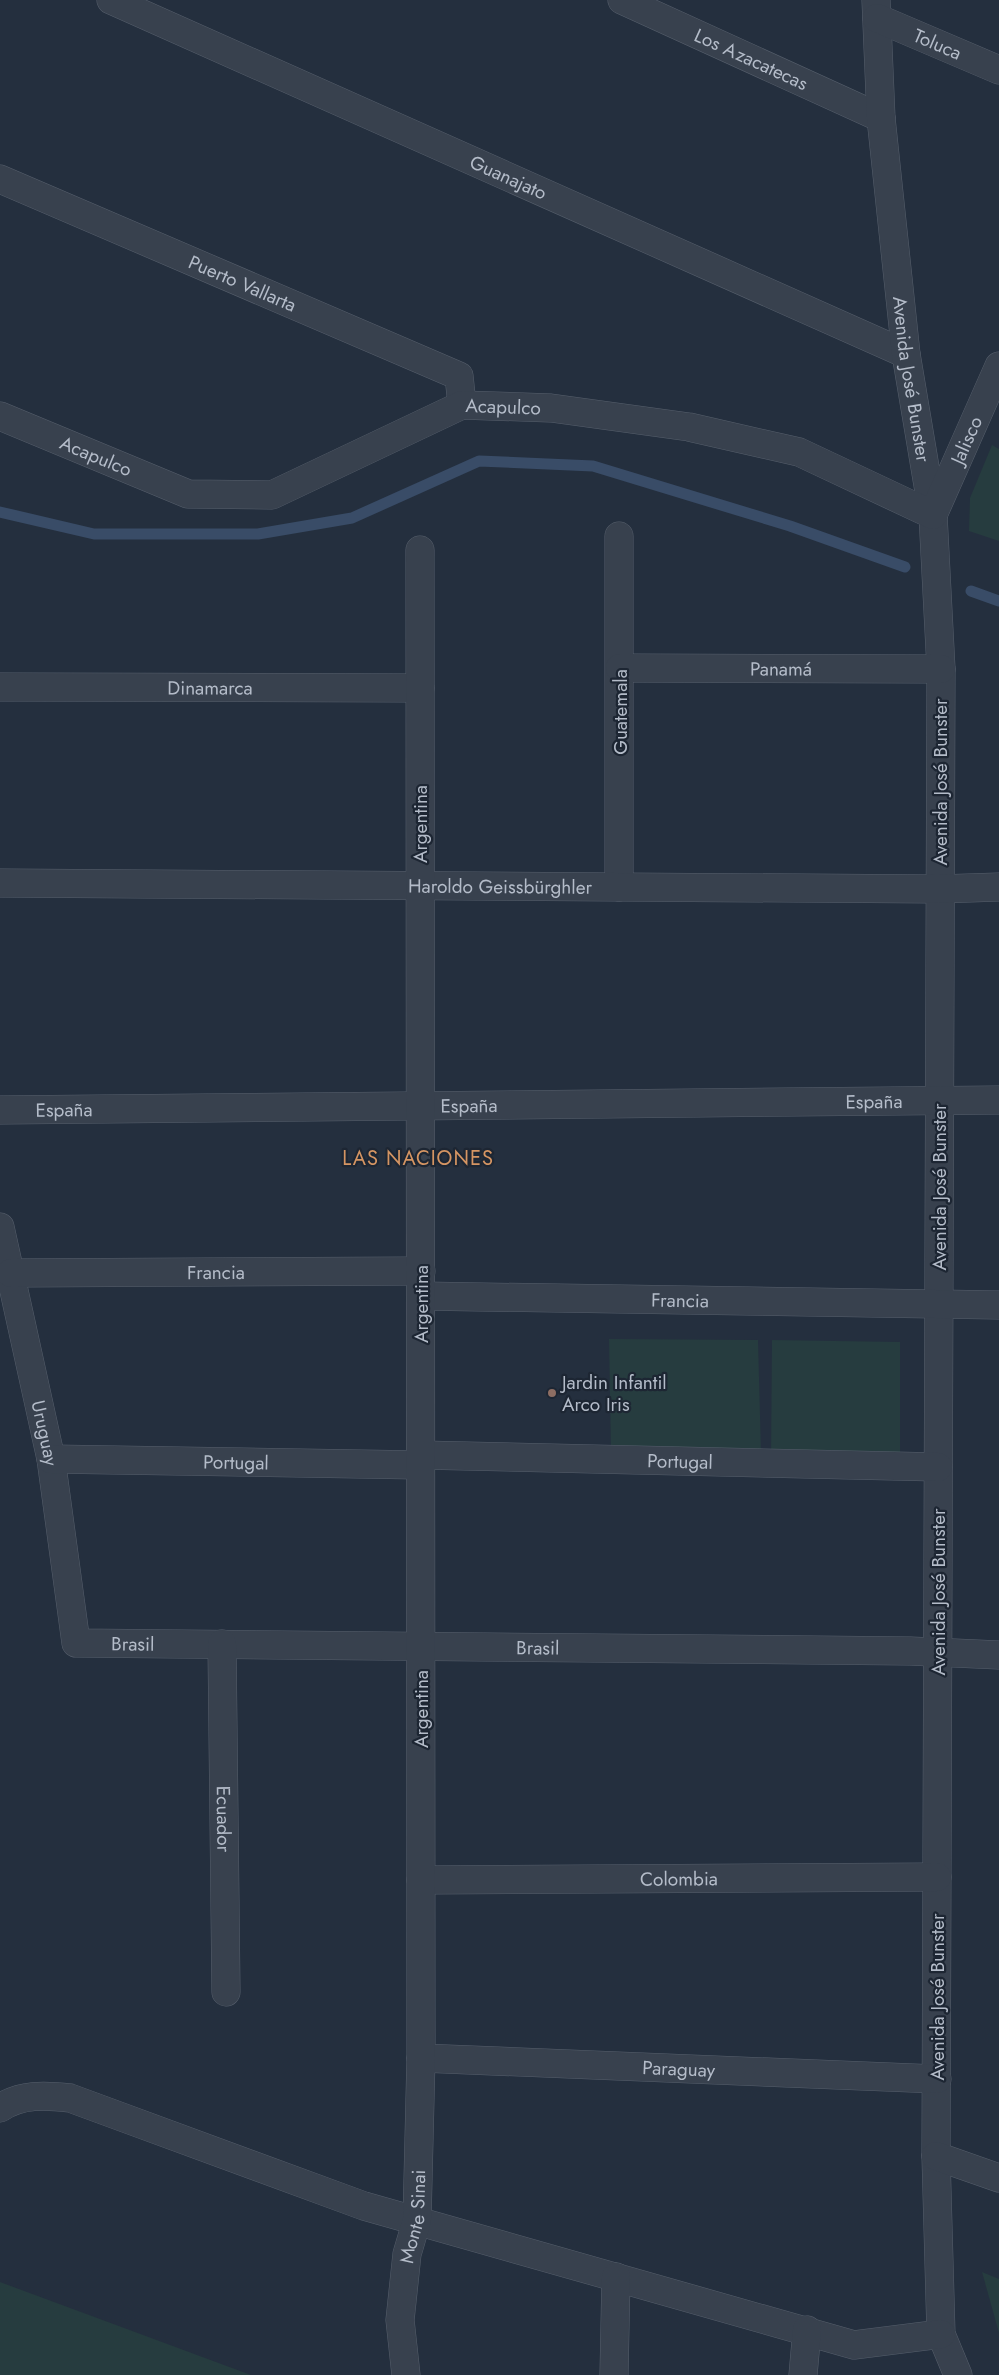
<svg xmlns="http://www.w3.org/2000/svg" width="999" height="2375" viewBox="0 0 999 2375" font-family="Jost,sans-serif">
<rect width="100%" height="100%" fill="#242f3e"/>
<!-- green -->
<g fill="#263c3f">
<path d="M992 445 999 449V541L969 531 970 498Z"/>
<path d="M609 1339 758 1340 761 1453 611 1450Z"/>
<path d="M772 1340 900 1342V1456L771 1453Z"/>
<path d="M982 2272 999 2279V2333Z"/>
<path d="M0 2282 251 2375H0Z"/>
</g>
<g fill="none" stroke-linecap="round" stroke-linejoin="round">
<!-- stream -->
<g stroke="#394c67" stroke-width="11">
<path d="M0 512 94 534H258L352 518 479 461 593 466 790 526 905 567"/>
<path d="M971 591 999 601"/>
</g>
<!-- minor casing -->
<g stroke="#565f6c" stroke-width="29">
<g id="minor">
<path id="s1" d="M111 0 906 354"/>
<path id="s2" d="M622 0 881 118"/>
<path id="s3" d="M876 0 881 118 906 354 933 515 941 669 936 2156 941 2334 958 2375"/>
<path id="s4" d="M877 18 999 70"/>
<path id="s5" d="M0 179 459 376 462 405"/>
<path id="s6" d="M0 416 188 494 272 495 462 405 551 408 689 427 799 452 933 515 999 366"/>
<path d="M619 536V887"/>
<path id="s7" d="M620 668 941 669"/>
<path id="s8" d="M0 687 420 688"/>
<path id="s9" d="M0 883 939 889 999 887"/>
<path id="s10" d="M0 1110 999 1100"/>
<path id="s11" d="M0 1227 51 1459 76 1643 910 1651 999 1655"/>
<path id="s12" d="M11 1273 421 1271"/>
<path id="s13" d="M421 1296 999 1305"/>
<path id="s14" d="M421 1455 938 1467"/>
<path id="s15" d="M51 1459 420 1465"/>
<path id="s16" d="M222 1644 226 1992"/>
<path id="s17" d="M421 1880 937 1877"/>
<path id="s18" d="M421 2058 937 2079"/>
<path d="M0 2108C21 2094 45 2095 70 2098L364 2206 854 2345 941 2334"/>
<path d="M936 2156 999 2178"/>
<path id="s19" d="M406 2375 400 2320 407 2254 417 2220 421 2058 420 550"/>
<path d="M614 2375 616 2277"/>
<path d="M803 2375 807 2330"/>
</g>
</g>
<!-- minor -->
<use href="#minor" stroke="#38414e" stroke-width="28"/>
</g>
<!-- markers -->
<circle fill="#8d6e63" stroke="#1d2633" stroke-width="2" cx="552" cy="1393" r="5"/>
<g text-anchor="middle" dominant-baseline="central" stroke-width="4.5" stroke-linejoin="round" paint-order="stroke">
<!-- street labels -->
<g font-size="19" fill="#b4bcc9" stroke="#1d2633">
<text stroke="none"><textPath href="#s4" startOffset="66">Toluca</textPath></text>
<text stroke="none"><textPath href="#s2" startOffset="142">Los Azacatecas</textPath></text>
<text stroke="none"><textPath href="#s1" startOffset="435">Guanajato</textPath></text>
<text stroke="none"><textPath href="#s5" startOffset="264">Puerto Vallarta</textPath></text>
<text stroke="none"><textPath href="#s3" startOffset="381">Avenida José Bunster</textPath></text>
<text stroke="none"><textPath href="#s6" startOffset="539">Acapulco</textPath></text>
<text stroke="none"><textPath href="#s6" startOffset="1069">Jalisco</textPath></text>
<text stroke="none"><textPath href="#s6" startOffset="104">Acapulco</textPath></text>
<text stroke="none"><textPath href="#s7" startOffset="161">Panamá</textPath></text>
<text stroke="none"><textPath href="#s8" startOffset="210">Dinamarca</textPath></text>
<text transform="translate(620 712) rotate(-90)">Guatemala</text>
<text transform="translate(940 782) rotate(-90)">Avenida José Bunster</text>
<text transform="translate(420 824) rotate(-90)">Argentina</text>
<text stroke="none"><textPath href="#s9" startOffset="500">Haroldo Geissbürghler</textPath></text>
<text stroke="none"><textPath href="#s10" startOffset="874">España</textPath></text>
<text stroke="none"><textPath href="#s10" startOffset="469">España</textPath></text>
<text stroke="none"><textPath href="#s10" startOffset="64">España</textPath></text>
<text transform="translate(939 1187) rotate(-90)">Avenida José Bunster</text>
<text stroke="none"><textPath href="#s12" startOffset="205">Francia</textPath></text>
<text stroke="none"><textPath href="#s13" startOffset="259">Francia</textPath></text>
<text transform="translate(421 1304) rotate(-90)">Argentina</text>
<text stroke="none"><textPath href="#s11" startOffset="211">Uruguay</textPath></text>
<text stroke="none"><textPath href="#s14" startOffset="259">Portugal</textPath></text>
<text stroke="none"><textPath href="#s15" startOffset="185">Portugal</textPath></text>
<text transform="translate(938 1592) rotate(-90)">Avenida José Bunster</text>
<text stroke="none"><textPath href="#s11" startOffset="480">Brasil</textPath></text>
<text stroke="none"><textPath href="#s11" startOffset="885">Brasil</textPath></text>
<text transform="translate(421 1709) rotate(-90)">Argentina</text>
<text stroke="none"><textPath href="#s16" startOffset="175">Ecuador</textPath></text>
<text stroke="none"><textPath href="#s17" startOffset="258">Colombia</textPath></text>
<text transform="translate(937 1997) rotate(-90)">Avenida José Bunster</text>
<text stroke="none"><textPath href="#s18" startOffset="258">Paraguay</textPath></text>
<text stroke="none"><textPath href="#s19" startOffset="160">Monte Sinai</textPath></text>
</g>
<!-- poi labels -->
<g font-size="19" fill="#b4bcc9" stroke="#1d2633" text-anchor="start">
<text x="562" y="1382">Jardin Infantil<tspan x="562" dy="22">Arco Iris</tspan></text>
</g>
<!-- neighbourhood labels -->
<g font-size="20" letter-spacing="1" fill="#d59563" stroke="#1d2633">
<text x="418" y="1158">LAS NACIONES</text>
</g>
</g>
</svg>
